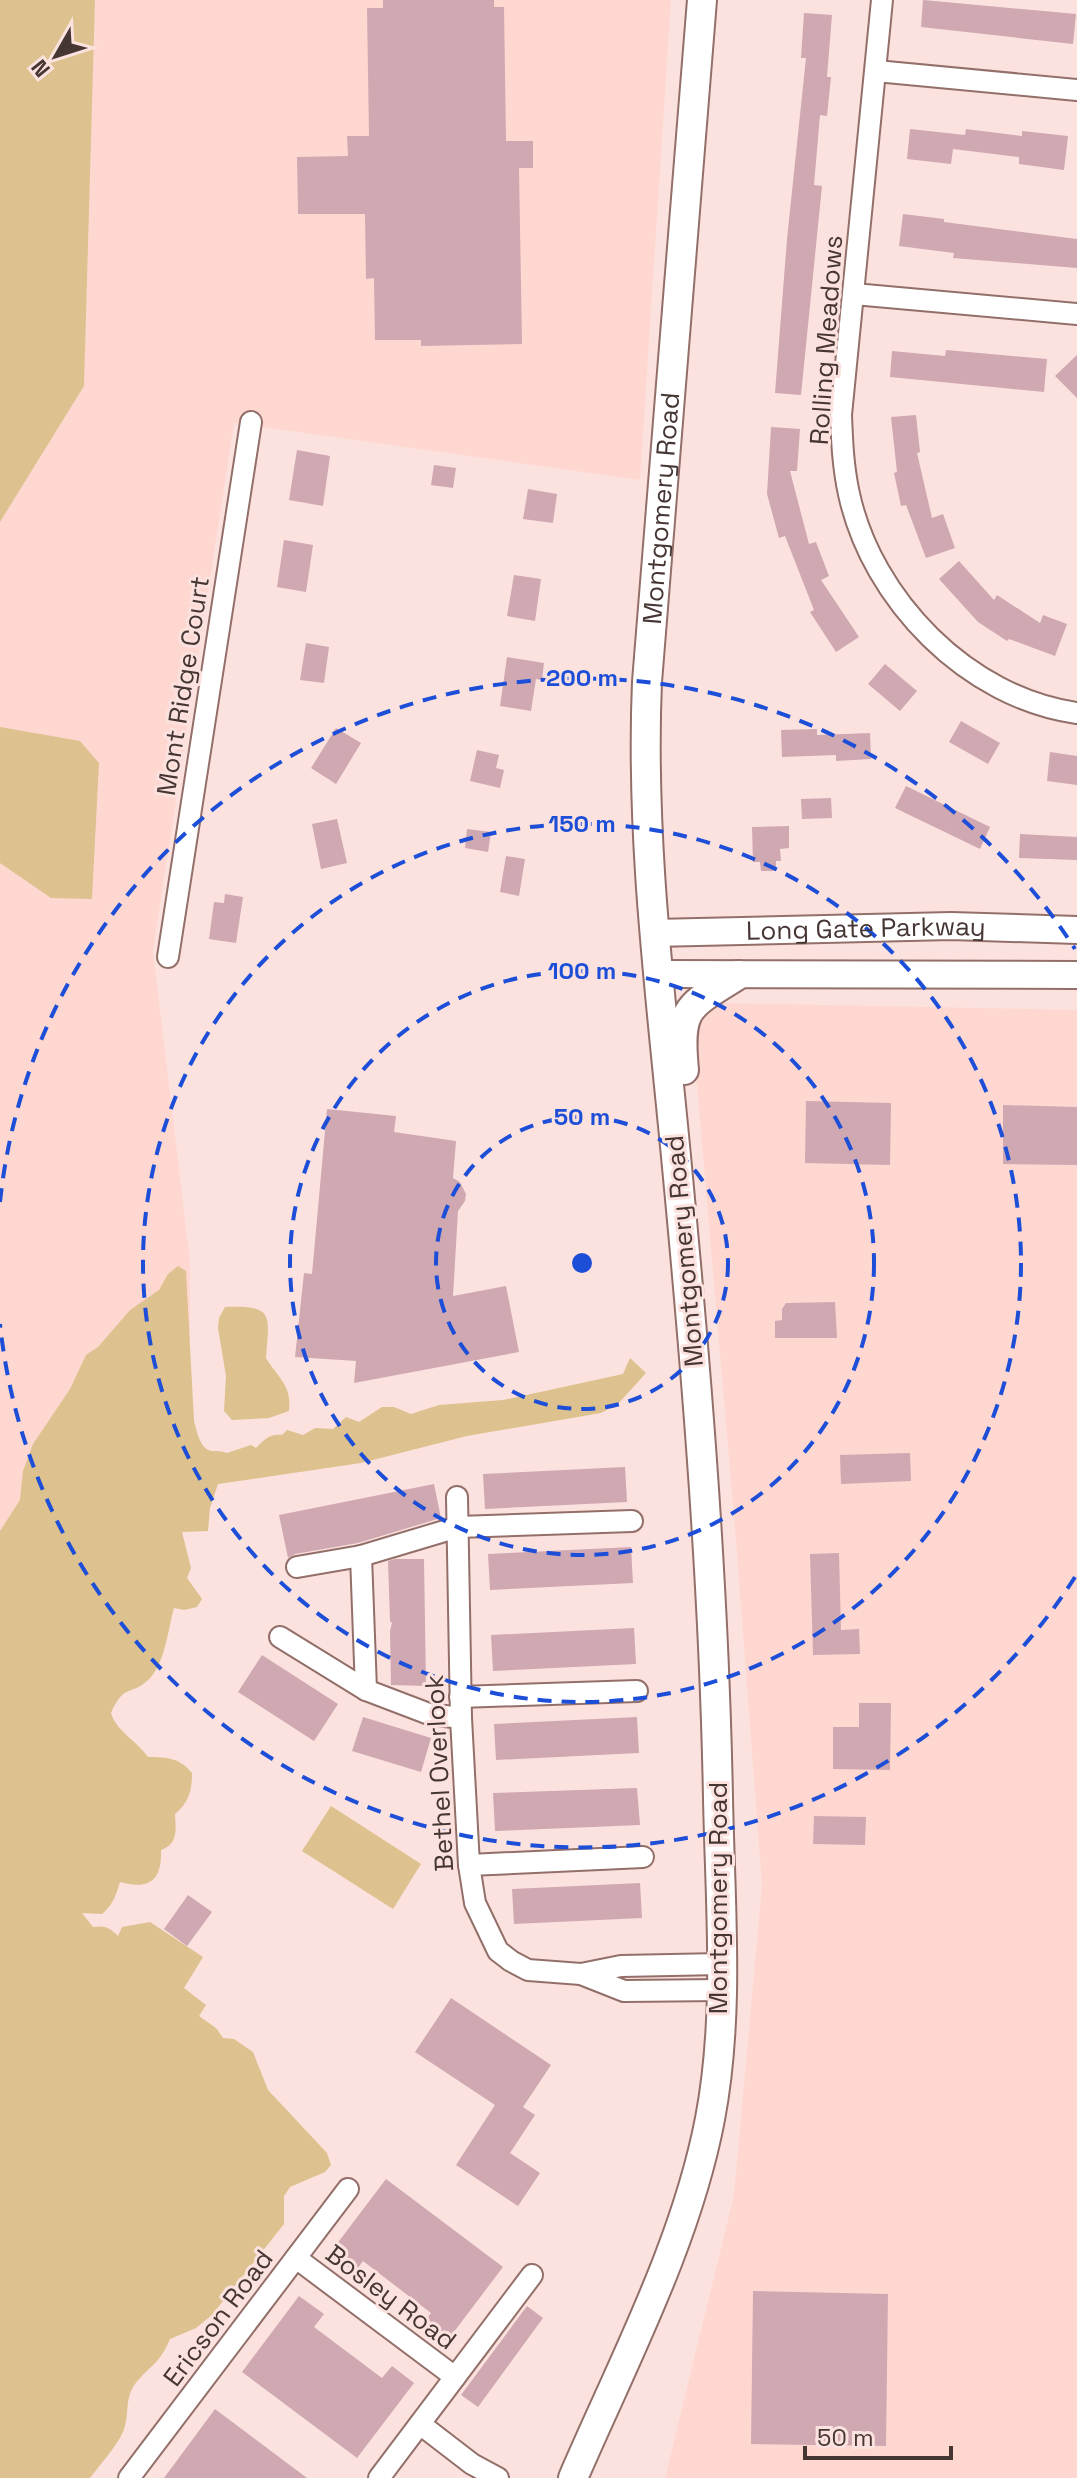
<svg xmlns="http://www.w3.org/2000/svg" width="1077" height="2478" viewBox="0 0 1077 2478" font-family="'Space Grotesk',sans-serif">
<rect width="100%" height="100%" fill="#fce2de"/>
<!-- built -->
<g fill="#ffd7d1">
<path d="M95 0H671L640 480 234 423 153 951 190 1262V1517L0 1633V522L84 386Z"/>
<path d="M720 1003 1077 1010V2478H665L734 2195 762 1885 736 1540 692 1027Z"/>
</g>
<!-- green -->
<g fill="#ddc18e">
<path d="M0 0H95L84 386 0 522Z"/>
<path d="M0 727 80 741 99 763 92 899 51 898 0 863Z"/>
<path d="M178 1266 186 1271 194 1421C197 1431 200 1450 212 1451 217 1451 222 1451 227 1453L251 1445 256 1448C263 1440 271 1433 282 1435L287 1430 303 1435 315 1428 333 1429 346 1417 359 1422 382 1407H394L411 1414 439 1405 503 1400 623 1374 630 1358 646 1373 618 1404 601 1413 467 1436 361 1463 218 1484 210 1508 208 1531 182 1532 191 1568 187 1578 202 1599 197 1607 184 1610 174 1608C168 1629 165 1665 148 1680 131 1696 124 1683 111 1713 117 1732 136 1740 148 1757 167 1757 180 1758 192 1773 192 1791 189 1802 175 1814 176 1830 178 1844 161 1850 162 1881 149 1890 120 1882 116 1895 113 1905 102 1914L82 1913 93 1927C104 1925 111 1928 118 1936L122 1927 150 1922 203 1957 184 1988 206 2005 199 2016 216 2028 223 2038 234 2039 253 2052 268 2090 327 2153 331 2165 325 2172 290 2187 284 2196V2224L212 2315 196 2328 170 2339C159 2365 150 2365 135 2384 124 2399 130 2416 123 2432 115 2449 101 2463 90 2478H0V1531L20 1500 23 1471 33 1444 70 1389 86 1355 98 1347 130 1310 159 1290 168 1274Z"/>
<path d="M225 1307C275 1305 269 1315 266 1358 278 1378 292 1385 289 1411L269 1418 232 1420 224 1411 226 1376 218 1328 219 1318Z"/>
<path d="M331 1806 421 1864 393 1909 302 1851Z"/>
</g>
<!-- building -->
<g fill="#cfa8b2">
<path d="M383 0H494V7H504L506 141H533V168H519L522 344 421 346V340H375L374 278 366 279 365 214H298L297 157 348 156 347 136H369L367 8H383Z"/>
<path d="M923 0 1076 14 1073 44 921 27Z"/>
<path d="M804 13 832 15 827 77H831L827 116 820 115 814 185 822 186 801 395 775 393 787 239 806 58H801Z"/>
<path d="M910 129 965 135 966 129 1022 136V131L1068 136 1064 170 1019 164V157L953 149 951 164 907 159Z"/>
<path d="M903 214 944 219V222L1077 239V268L953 258 954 253 899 246Z"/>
<path d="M946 350 1047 359 1044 392 890 377 892 351 945 356Z"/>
<path d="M1077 355V398L1055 376Z"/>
<path d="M916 415 920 452 917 453 932 518 943 514 955 548 926 558 906 505 901 506 894 473 897 472 891 417Z"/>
<path d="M771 427 800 429 797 471H790L809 544 816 542 829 576 821 580 859 637 836 652 810 612 814 610 785 536 779 538 767 494Z"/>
<path d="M297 450 330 456 323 506 289 500Z"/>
<path d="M434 465 456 468 453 488 431 485Z"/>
<path d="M528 489 557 494 553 523 523 519Z"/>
<path d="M284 540 313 545 306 592 277 587Z"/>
<path d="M959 561 994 600 997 595 1040 623 1043 615 1067 624 1055 656 1009 639 1007 641 978 622 939 579Z"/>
<path d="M514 575 541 579 535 621 507 616Z"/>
<path d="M306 643 329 647 324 683 300 680Z"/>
<path d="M507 657 544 663 542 680 536 679 531 711 500 706Z"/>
<path d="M885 664 917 691 900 711 868 684Z"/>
<path d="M961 721 1000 743 988 764 949 742Z"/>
<path d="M336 728 361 743 336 784 311 768Z"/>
<path d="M817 729V735L870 733 871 759 836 761V755L782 757 781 730Z"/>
<path d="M477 750 499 755 496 768 504 770 500 788 470 781Z"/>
<path d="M1050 752 1077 756V785L1047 781Z"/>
<path d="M906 786 990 827 980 849 895 808Z"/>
<path d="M831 798 832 818 802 819 801 799Z"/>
<path d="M337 819 347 863 321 869 312 824Z"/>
<path d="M789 826V848L780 849 781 861H776V871H761L760 862H753L752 827Z"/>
<path d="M467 829 491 832 488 852 465 848Z"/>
<path d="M1020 834 1077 837V860L1019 858Z"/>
<path d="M506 856 525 859 519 896 500 892Z"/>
<path d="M225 894 243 897 236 943 209 939 214 902 224 903Z"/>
<path d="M806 1101 891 1103 890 1165 805 1163Z"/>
<path d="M1003 1105 1077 1107V1165L1003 1164Z"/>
<path d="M327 1109 396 1116 394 1132 456 1141 453 1178 460 1182 466 1194 465 1201 458 1211 453 1296 506 1286 519 1352 354 1383 356 1361 295 1357 304 1273 312 1274Z"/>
<path d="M835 1302 837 1338H775V1321L782 1320V1309L786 1303Z"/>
<path d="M910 1453 911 1481 841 1484 840 1455Z"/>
<path d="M625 1467 627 1502 485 1509 483 1474Z"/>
<path d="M434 1484 441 1518 358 1543 295 1554 288 1558 279 1515Z"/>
<path d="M631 1547 633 1583 490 1590 488 1554Z"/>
<path d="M839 1553 841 1630 859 1629 860 1654 813 1655 810 1554Z"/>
<path d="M395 1559H424L426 1686 391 1685 390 1631 392 1623 390 1621 388 1561Z"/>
<path d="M634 1628 636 1664 493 1671 491 1635Z"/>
<path d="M262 1655 338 1704 314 1741 238 1692Z"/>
<path d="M859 1703H891L890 1770 833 1769V1727H859Z"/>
<path d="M363 1717 431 1738 421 1772 352 1751Z"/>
<path d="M637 1717 639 1753 496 1760 494 1724Z"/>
<path d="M637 1788 640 1825 495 1831 493 1793Z"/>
<path d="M814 1816 866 1817 865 1845 813 1844Z"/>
<path d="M640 1883 642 1918 514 1924 512 1889Z"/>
<path d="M188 1895 212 1912 187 1946 164 1929Z"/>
<path d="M451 1998 551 2065 523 2107 535 2115 510 2153 540 2173 518 2206 456 2165 495 2105 415 2052Z"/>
<path d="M386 2179 503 2267 447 2341 423 2323 431 2313 363 2261 355 2272 330 2253Z"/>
<path d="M753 2291 888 2294 886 2446 751 2444Z"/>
<path d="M299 2296 324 2314 314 2327 382 2378 392 2366 414 2383 357 2458 242 2372Z"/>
<path d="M527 2306 543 2318 478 2407 461 2395Z"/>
<path d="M215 2409 307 2478H164Z"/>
</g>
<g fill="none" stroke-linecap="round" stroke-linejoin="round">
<!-- minor casing -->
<g stroke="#936f69" stroke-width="24">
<g id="minor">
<path d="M882 0 841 415C842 441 843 467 849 494 872 600 968 698 1077 713"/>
<path d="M876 71 1077 90"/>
<path d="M854 294 1077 314"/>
<path d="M168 957 251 422"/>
<path d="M457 1497 461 1718 469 1865 475 1903 498 1951 511 1961 528 1970 581 1974"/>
<path d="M297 1567 361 1556"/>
<path d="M280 1637 366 1690"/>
<path d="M460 1697 637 1691"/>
<path d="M461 1718 429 1714 366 1690 361 1556 458 1527 632 1521"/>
<path d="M469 1865 643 1857"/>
<path d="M721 1964 621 1966 581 1974 624 1991 721 1990"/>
<path d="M296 2258 455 2377"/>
<path d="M420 2424 472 2464 498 2478"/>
<path d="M129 2478 348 2189"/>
<path d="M379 2478 532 2275"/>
</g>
</g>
<!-- tertiary casing -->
<g stroke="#936f69" stroke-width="30">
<g id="tertiary">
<path id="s1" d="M654 933 951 926 1077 930"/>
<path d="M659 974 1077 975"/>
</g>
</g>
<!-- secondary casing -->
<g stroke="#936f69" stroke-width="32">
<g id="secondary">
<path d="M684 1070C678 1006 688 1007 738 975"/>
<path id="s2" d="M573 2478C623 2362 686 2244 710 2119 730 2014 720 1904 718 1798 714 1587 697 1377 677 1167 662 1005 640 844 647 682L702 0"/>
</g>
</g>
<!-- minor -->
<use href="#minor" stroke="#fff" stroke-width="20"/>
<!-- tertiary -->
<use href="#tertiary" stroke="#fff" stroke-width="26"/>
<!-- secondary -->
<use href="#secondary" stroke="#fff" stroke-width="28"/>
</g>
<!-- distance rings -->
<g fill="none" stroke="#1d4ed8" stroke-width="4" stroke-dasharray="14 10">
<circle cx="582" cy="1263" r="146"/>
<circle cx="582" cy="1263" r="292"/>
<circle cx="582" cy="1263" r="439"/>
<path d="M1075 1577A585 585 0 0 1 0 1324M0 1202A585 585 0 0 1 1075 949"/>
</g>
<g text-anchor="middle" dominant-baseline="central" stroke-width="6" stroke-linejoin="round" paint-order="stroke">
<!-- street labels -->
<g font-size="26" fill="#463633" stroke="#fce2de">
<text transform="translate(826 340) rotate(-86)">Rolling Meadows</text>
<text stroke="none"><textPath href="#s2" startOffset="2000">Montgomery Road</textPath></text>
<text transform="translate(183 686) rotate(-81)">Mont Ridge Court</text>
<text stroke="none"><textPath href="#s1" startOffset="212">Long Gate Parkway</textPath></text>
<text transform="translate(684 1251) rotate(-95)">Montgomery Road</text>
<text transform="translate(439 1773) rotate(-93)">Bethel Overlook</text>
<text transform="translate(718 1898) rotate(-90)">Montgomery Road</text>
<text transform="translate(391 2297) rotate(37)">Bosley Road</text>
<text transform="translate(218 2318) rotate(-53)">Ericson Road</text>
</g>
</g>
<circle cx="582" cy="1263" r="12" fill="#1d4ed8" stroke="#fce2de" stroke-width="4"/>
<g font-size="24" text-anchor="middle" font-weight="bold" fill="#1d4ed8" stroke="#fce2de" stroke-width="6" stroke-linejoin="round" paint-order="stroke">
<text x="582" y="686">200 m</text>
<text x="582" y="832">150 m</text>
<text x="582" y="979">100 m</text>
<text x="582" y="1125">50 m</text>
</g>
<!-- north arrow -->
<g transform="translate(56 56) rotate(231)" stroke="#fce2de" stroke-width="6" paint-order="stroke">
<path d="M0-6L14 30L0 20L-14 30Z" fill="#463633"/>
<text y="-12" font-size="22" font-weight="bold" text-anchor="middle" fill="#463633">N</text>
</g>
<!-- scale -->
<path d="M805 2446v12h146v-12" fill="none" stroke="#463633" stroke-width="4"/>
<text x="817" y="2446" font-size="24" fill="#463633" stroke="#fce2de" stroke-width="6" paint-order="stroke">50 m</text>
</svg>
